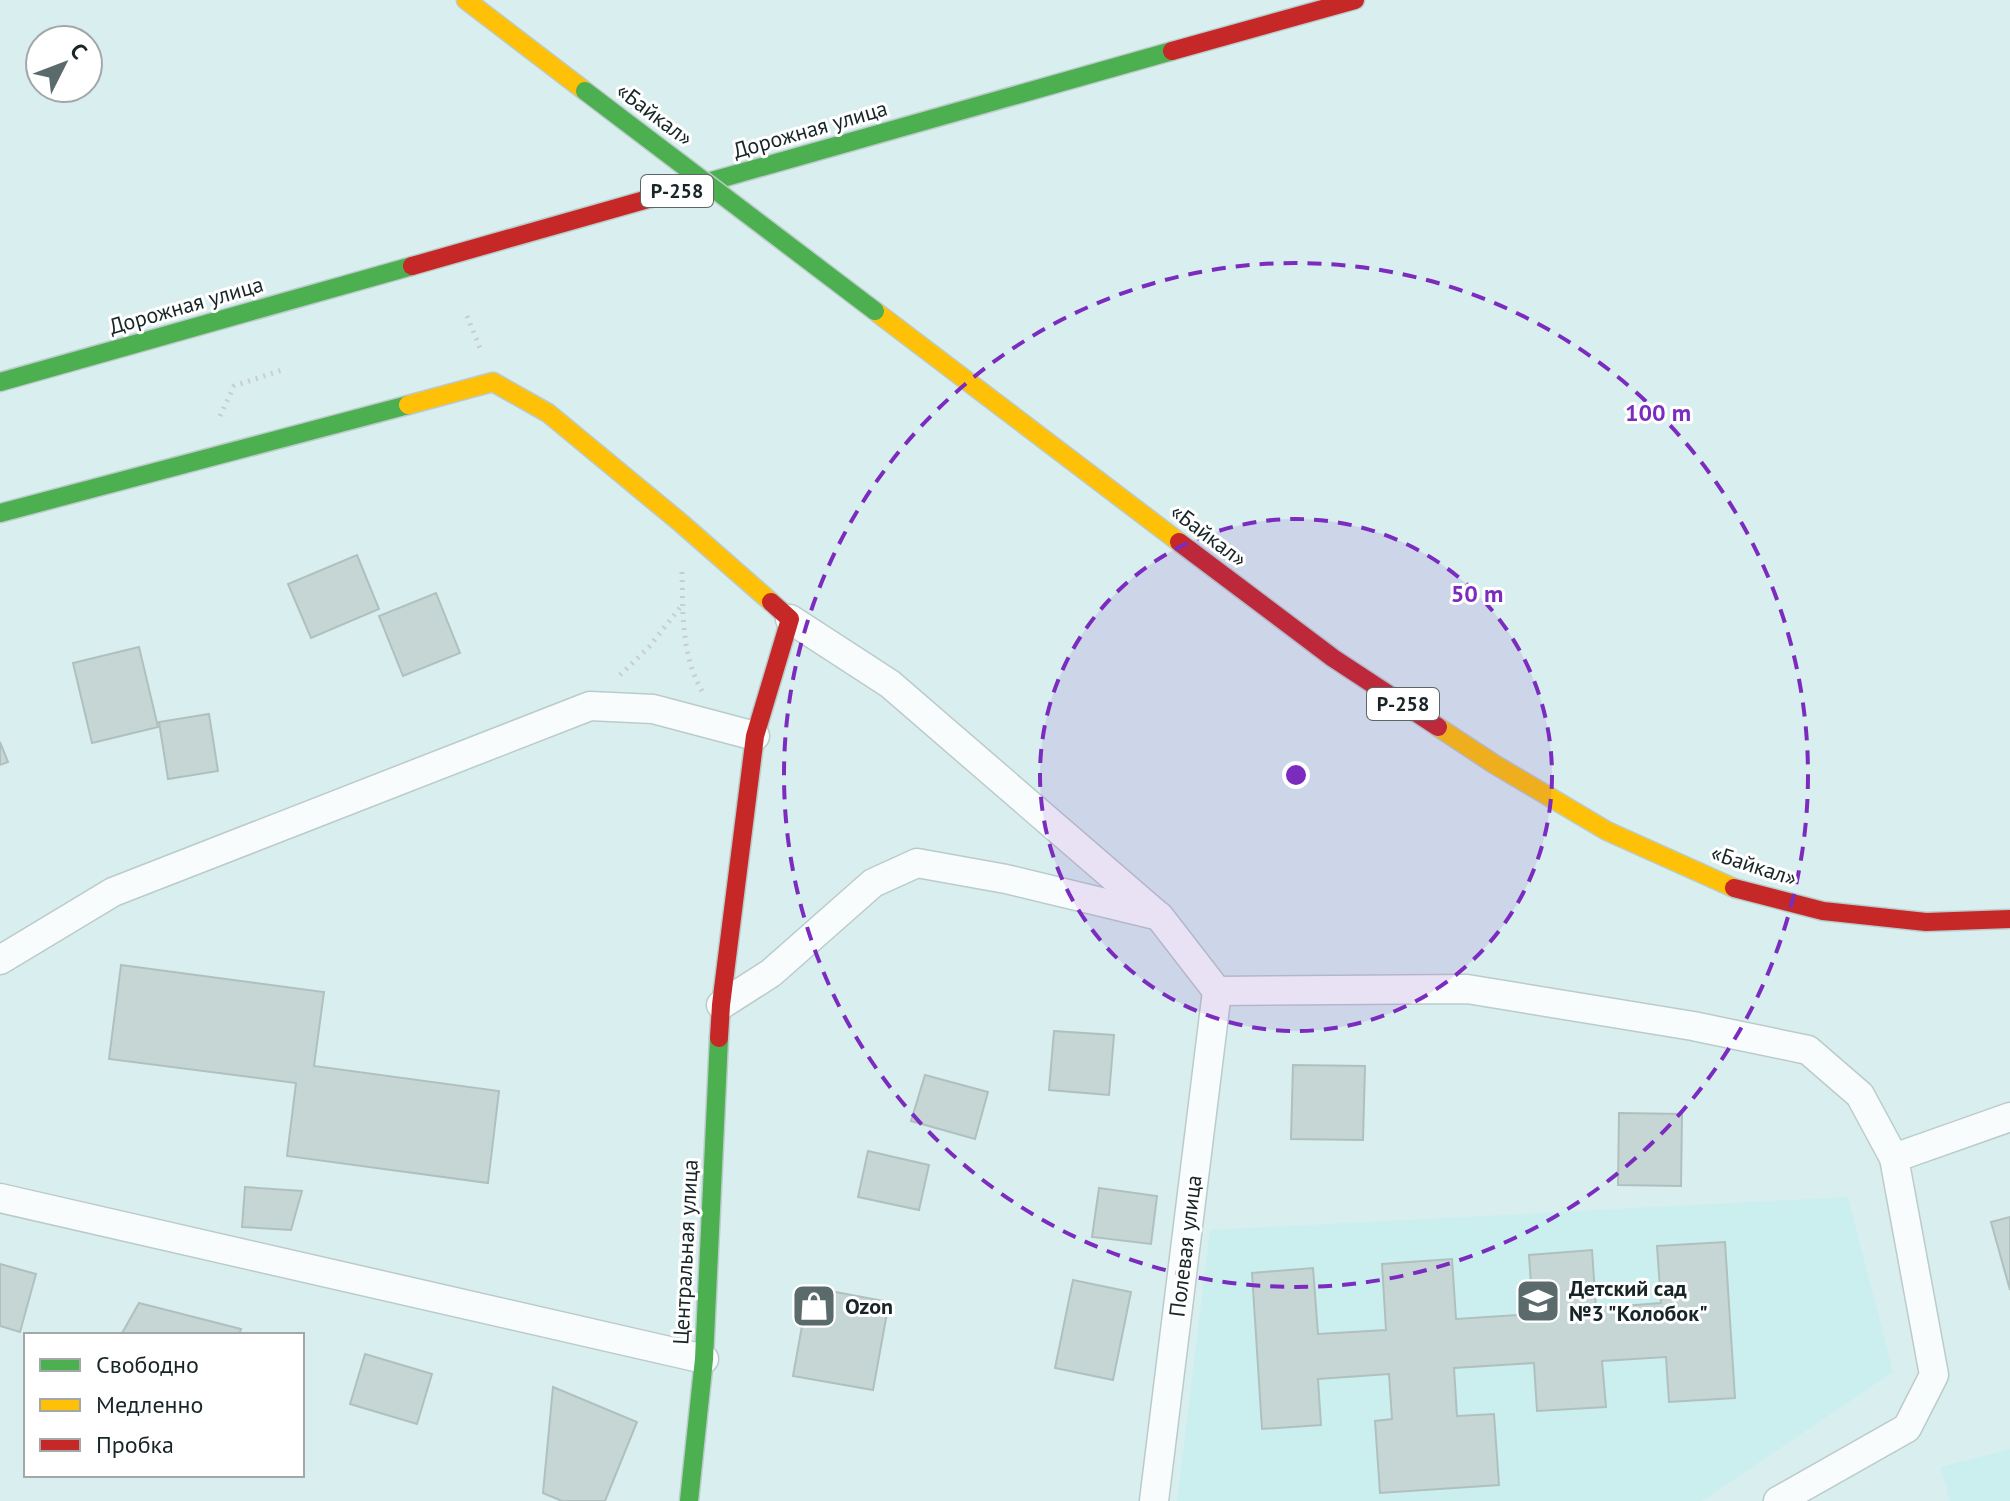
<svg xmlns="http://www.w3.org/2000/svg" width="2010" height="1501" viewBox="0 0 2010 1501" font-family="'PT Sans',sans-serif">
<rect width="100%" height="100%" fill="#d9eeee"/>
<!-- built -->
<g fill="#cbefef">
<path d="M1848 1197 1893 1372 1702 1501H1177L1210 1230Z"/>
<path d="M2010 1449V1501H1950L1941 1467Z"/>
</g>
<!-- building -->
<g fill="#c5d6d4" stroke="#b0c0bf" stroke-width="2">
<path d="M357 555 379 609 311 638 288 584Z"/>
<path d="M436 593 460 653 403 676 379 616Z"/>
<path d="M139 647 158 727 92 743 73 663Z"/>
<path d="M209 714 218 771 168 779 159 722Z"/>
<path d="M0 742 8 762 0 765Z"/>
<path d="M121 965 324 992 314 1066 499 1091 488 1183 287 1156 296 1083 109 1059Z"/>
<path d="M1054 1031 1114 1035 1109 1095 1049 1090Z"/>
<path d="M1293 1065 1365 1066 1363 1140 1291 1139Z"/>
<path d="M925 1075 988 1092 975 1139 911 1121Z"/>
<path d="M1619 1113 1682 1114 1681 1186 1618 1185Z"/>
<path d="M868 1151 929 1165 919 1210 858 1197Z"/>
<path d="M245 1187 302 1191 291 1230 242 1227Z"/>
<path d="M1099 1188 1157 1196 1151 1244 1092 1237Z"/>
<path d="M2010 1217V1290L1991 1222Z"/>
<path d="M1725 1242 1735 1398 1669 1402 1666 1357 1602 1361 1606 1407 1537 1411 1534 1363 1454 1368 1457 1416 1494 1414 1499 1485 1380 1493 1375 1421 1392 1419 1389 1374 1318 1379 1321 1425 1262 1429 1252 1273 1313 1268 1318 1334 1386 1330 1382 1264 1452 1259 1456 1319 1533 1314 1529 1255 1592 1250 1596 1308 1661 1303 1657 1246Z"/>
<path d="M0 1264 36 1274 20 1332 0 1326Z"/>
<path d="M1073 1280 1131 1292 1113 1380 1055 1368Z"/>
<path d="M809 1287 889 1302 873 1390 793 1376Z"/>
<path d="M139 1303 241 1329 239 1335H121Z"/>
<path d="M365 1354 432 1374 417 1424 350 1404Z"/>
<path d="M553 1387 637 1422 605 1501H562L543 1493Z"/>
</g>
<g fill="none" stroke-linecap="round" stroke-linejoin="round">
<!-- street casing -->
<g stroke="#bbcbcb" stroke-width="31">
<g id="street">
<path d="M790 619 890 684 1155 913"/>
<path d="M0 960 113 892 590 706 653 709 755 736"/>
<path d="M1217 991 1467 989 1693 1026 1808 1050 1860 1095 1894 1158"/>
<path d="M721 1005 771 973 873 883 917 863 1006 879 1159 916 1217 991"/>
<path d="M0 1198 704 1359"/>
<path d="M1154 1501 1217 991"/>
<path d="M1778 1501 1907 1428 1934 1375 1894 1158 2010 1117"/>
</g>
</g>
<!-- fast casing -->
<g stroke="#bbcbcb" stroke-width="21">
<g id="fast">
<path d="M694 186 1172 51"/>
<path d="M0 382 412 266"/>
<path d="M0 513 408 405"/>
<path d="M689 1501 704 1359 719 1038"/>
</g>
</g>
<!-- slow casing -->
<g stroke="#bbcbcb" stroke-width="21">
<g id="slow">
<path d="M466 0 585 91"/>
<path d="M875 311 1179 542"/>
<path d="M408 405 493 382 548 413 681 523 771 602"/>
<path d="M1438 727 1494 764 1607 831 1734 888"/>
</g>
</g>
<!-- jam casing -->
<g stroke="#bbcbcb" stroke-width="21">
<g id="jam">
<path d="M1172 51 1355 0"/>
<path d="M412 266 694 186"/>
<path d="M1179 542 1333 658 1438 727"/>
<path d="M1734 888 1823 911 1926 922 2010 919"/>
<path d="M719 1038 721 1005 755 736 790 619 771 602"/>
</g>
</g>
<!-- path -->
<g stroke="#c7cecf" stroke-width="5" stroke-dasharray="2 6" stroke-linecap="butt">
<path d="M467 316 480 348"/>
<path d="M220 416 234 386 285 369"/>
<path d="M682 572C683 612 681 655 702 691"/>
<path d="M620 675 649 647 682 605"/>
</g>
<!-- street -->
<use href="#street" stroke="#f9fcfc" stroke-width="28"/>
<!-- fast -->
<use href="#fast" stroke="#4caf50" stroke-width="18"/>
<!-- slow -->
<use href="#slow" stroke="#ffc107" stroke-width="18"/>
<!-- jam -->
<use href="#jam" stroke="#c62828" stroke-width="18"/>
<!-- fast-bridge casing -->
<g stroke="#bbcbcb" stroke-width="21" stroke-linecap="butt">
<path id="fast-bridge" d="M585 91 875 311"/>
</g>
<!-- fast-bridge -->
<use href="#fast-bridge" stroke="#4caf50" stroke-width="18"/>
</g>
<!-- distance rings -->
<circle cx="1296" cy="775" r="256" fill="#7b2cbf" fill-opacity=".12"/>
<g fill="none" stroke="#7b2cbf" stroke-width="4" stroke-dasharray="14 10">
<circle cx="1296" cy="775" r="256"/>
<circle cx="1296" cy="775" r="512"/>
</g>
<!-- icons -->
<defs>
<g id="school-square" transform="scale(2.3)"><rect x="-9" y="-9" width="18" height="18" rx="4" fill="#5b6b6c" stroke="#fff"/><path d="M0-5L7-2L0 1L-7-2ZM-4 1L0 2.5L4 1V4Q0 6-4 4Z" fill="#fff"/></g>
<g id="shop-square" transform="scale(2.3)"><rect x="-9" y="-9" width="18" height="18" rx="4" fill="#5b6b6c" stroke="#fff"/><path d="M-5-2.5h2.3a2.7 3.5 0 0 1 5.4 0H5L5.5 6h-11ZM-1.5-2.5h3a1.5 2.3 0 0 0-3 0Z" fill="#fff"/></g>
</defs>
<g fill-rule="evenodd">
<use href="#school-square" x="1538" y="1301"/>
<use href="#shop-square" x="814" y="1306"/>
</g>
<g text-anchor="middle" dominant-baseline="central" stroke-width="6" stroke-linejoin="round" paint-order="stroke">
<!-- shield labels -->
<g fill="#fff" stroke="#5d6667" stroke-width="2">
<rect x="641" y="175" width="72" height="32" rx="6"/>
<rect x="1367" y="688" width="72" height="32" rx="6"/>
</g>
<g font-size="20" font-weight="bold" fill="#172526">
<text x="677" y="191">Р-258</text>
<text x="1403" y="704">Р-258</text>
</g>
<!-- street labels -->
<g font-size="22" fill="#172526" stroke="#fff">
<text transform="translate(655 114) rotate(37)">«Байкал»</text>
<text transform="translate(810 129) rotate(-16)">Дорожная улица</text>
<text transform="translate(186 305) rotate(-16)">Дорожная улица</text>
<text transform="translate(1209 535) rotate(37)">«Байкал»</text>
<text transform="translate(1754 865) rotate(18)">«Байкал»</text>
<text transform="translate(1185 1246) rotate(-83)">Полевая улица</text>
<text transform="translate(685 1252) rotate(-87)">Центральная улица</text>
</g>
<!-- poi labels -->
<g font-size="22" font-weight="bold" fill="#172526" stroke="#fff" text-anchor="start">
<text x="1569" y="1288">Детский сад<tspan x="1569" dy="25">№3 "Колобок"</tspan></text>
<text x="845" y="1306">Ozon</text>
</g>
</g>
<circle cx="1296" cy="775" r="12" fill="#7b2cbf" stroke="#fff" stroke-width="4"/>
<g font-size="24" text-anchor="middle" font-weight="bold" fill="#7b2cbf" stroke="#fff" stroke-width="6" stroke-linejoin="round" paint-order="stroke">
<text x="1658" y="421">100 m</text>
<text x="1477" y="602">50 m</text>
</g>
<!-- legend -->
<rect x="24" y="1333" width="280" height="144" fill="#ffffff" stroke="#a2a8a8" stroke-width="2"/>
<rect x="40" y="1359" width="40" height="12" fill="#4caf50" stroke="#a2a8a8" stroke-width="2"/>
<text x="96" y="1373" font-size="24" fill="#172526">Свободно</text>
<rect x="40" y="1399" width="40" height="12" fill="#ffc107" stroke="#a2a8a8" stroke-width="2"/>
<text x="96" y="1413" font-size="24" fill="#172526">Медленно</text>
<rect x="40" y="1439" width="40" height="12" fill="#c62828" stroke="#a2a8a8" stroke-width="2"/>
<text x="96" y="1453" font-size="24" fill="#172526">Пробка</text>
<!-- north arrow -->
<g transform="translate(64 64) rotate(48)"><circle r="38" fill="#ffffff" stroke="#a2a8a8" stroke-width="2"/>
<path d="M0-6L14 30L0 20L-14 30Z" fill="#5b6b6c"/>
<text y="-12" font-size="22" font-weight="bold" text-anchor="middle" fill="#172526">С</text>
</g>
</svg>
